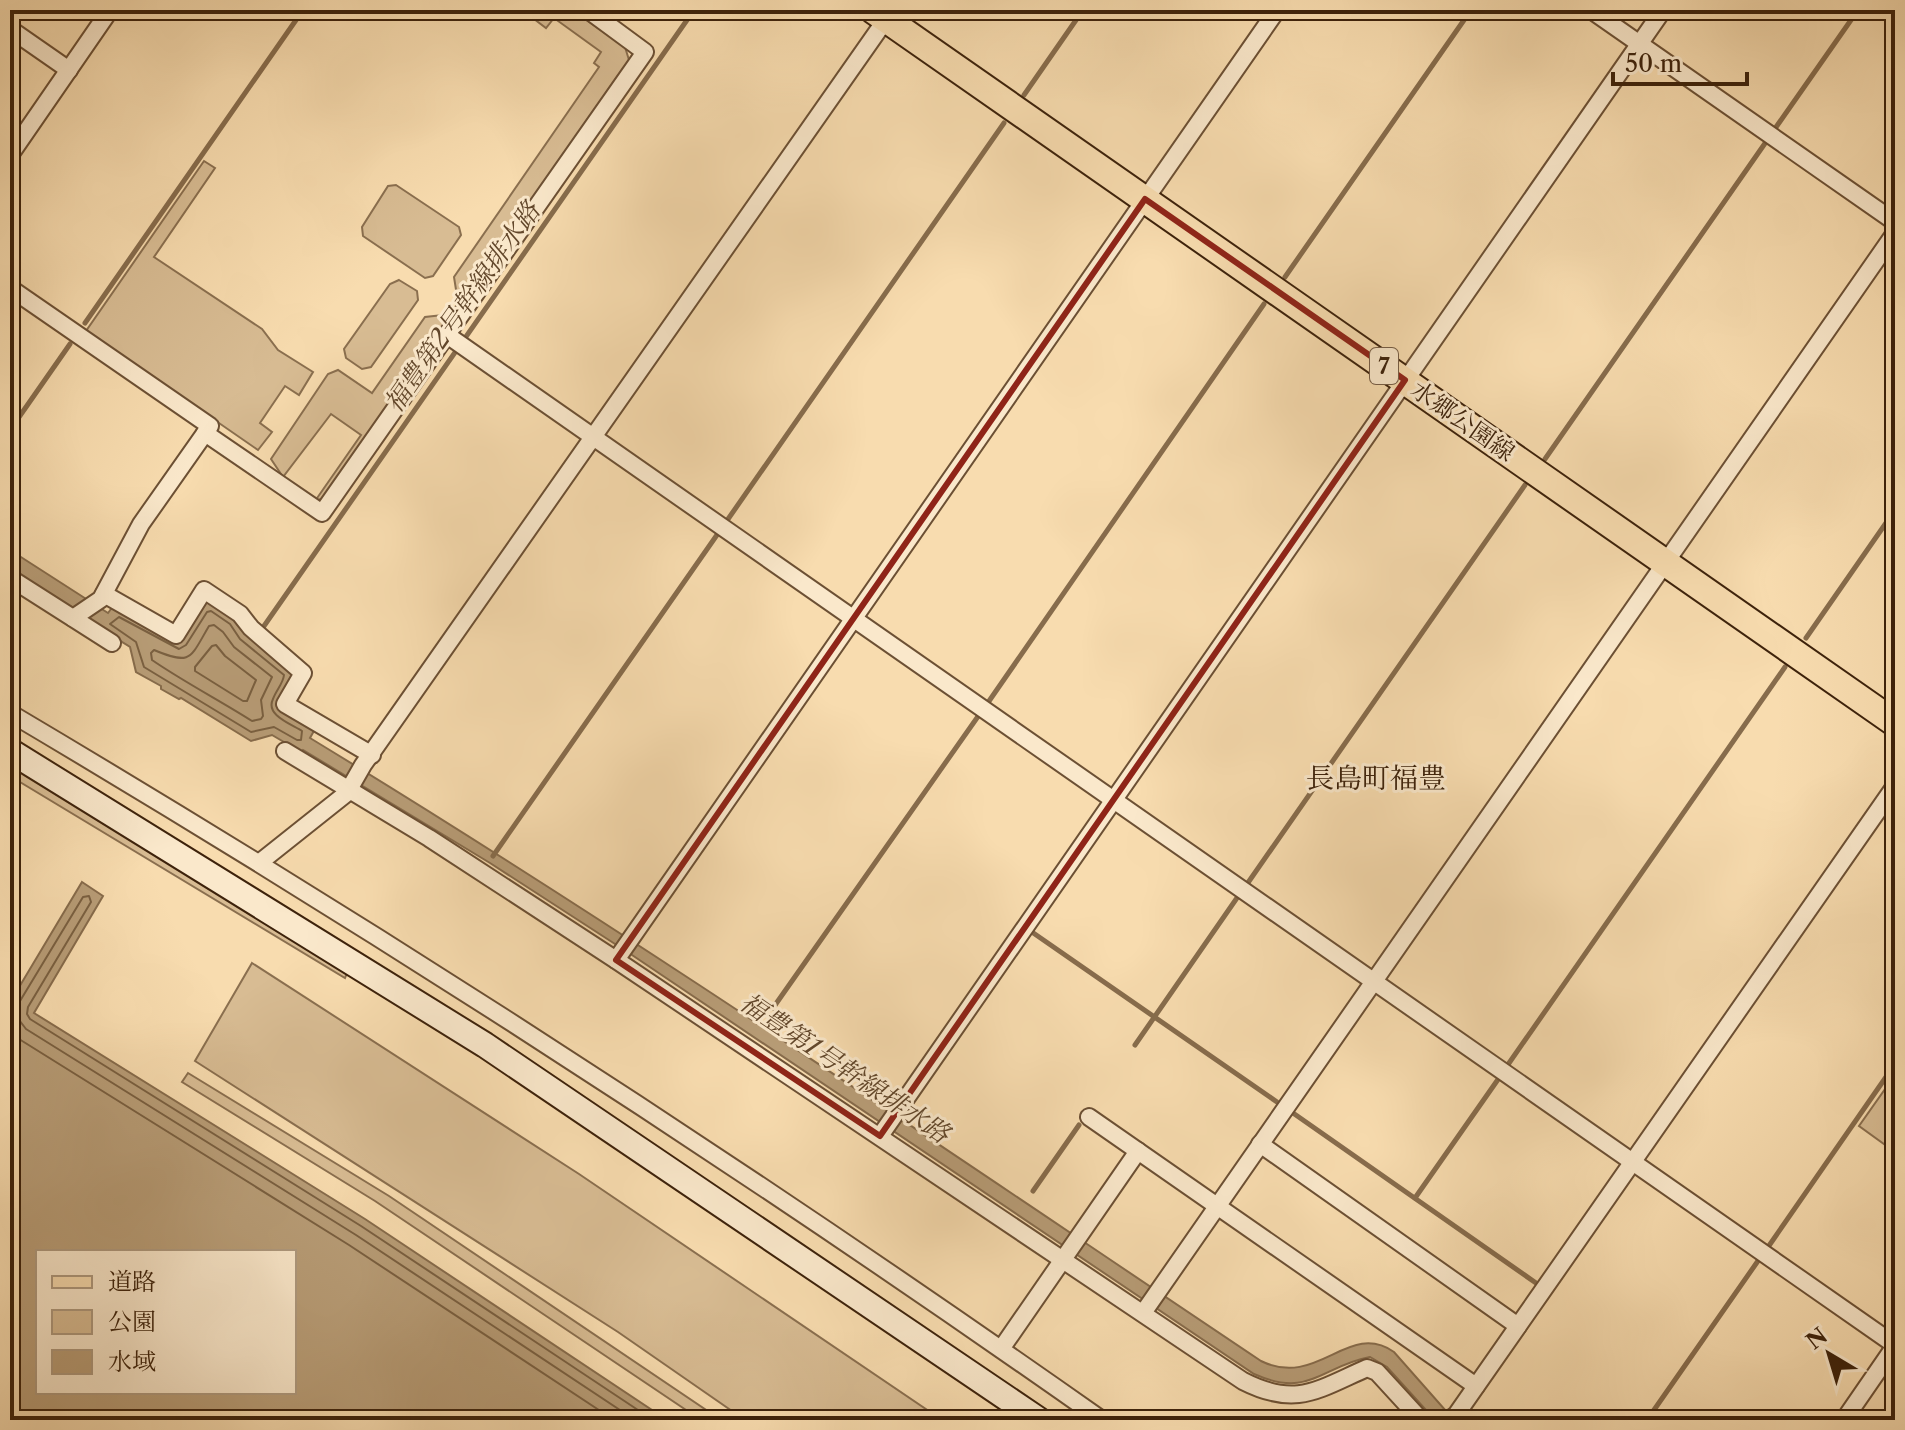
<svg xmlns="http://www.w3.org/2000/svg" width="1905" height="1430" viewBox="0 0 1905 1430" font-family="'Libre Caslon Text','Noto Serif JP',serif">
<rect width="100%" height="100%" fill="#f8dcaf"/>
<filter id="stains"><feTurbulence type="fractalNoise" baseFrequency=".0025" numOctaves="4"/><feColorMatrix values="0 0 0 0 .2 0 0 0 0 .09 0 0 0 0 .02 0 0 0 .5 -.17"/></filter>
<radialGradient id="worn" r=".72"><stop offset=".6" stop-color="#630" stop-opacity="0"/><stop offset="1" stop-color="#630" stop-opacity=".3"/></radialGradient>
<!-- green -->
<g fill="#d8bc93" stroke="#8a6f4f" stroke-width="2">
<path d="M532 10H572L625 47 629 60 461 301 457 296 454 277 599 67 594 63 601 52 554 18 546 28 534 19Z"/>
<path d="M204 161 215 168 154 257 262 329 278 350 313 372 299 395 285 386 260 423 272 432 258 450 86 331Z"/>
<path d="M396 185 459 227 461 235 433 276 425 278 363 236 362 227 388 186Z"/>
<path d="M399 280 417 291 418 300 371 367 362 369 346 358 344 349 390 284Z"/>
<path d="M443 315 449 319 324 498 315 501 361 435 331 414 283 477 271 459 328 374 338 370 372 393 425 317Z"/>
<path d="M10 762 349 968 345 978 10 776Z"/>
<path d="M252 963 579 1174 942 1420H745L618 1332 195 1061Z"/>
<path d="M188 1073 389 1196 721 1420H701L375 1201 182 1082Z"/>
<path d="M1895 1075V1152L1859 1126Z"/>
</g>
<!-- water -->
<g fill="#b89d77" stroke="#876c4c" stroke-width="2" fill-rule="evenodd">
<path d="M10 550 108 613 114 605 178 642 206 597 236 619 296 674 278 706 315 729 310 738C634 935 946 1150 1261 1361 1318 1389 1348 1320 1394 1352L1454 1420H1435L1387 1367 1370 1357C1321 1366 1310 1399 1254 1374L632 955 490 863 303 750 301 752 272 735 251 741 181 698 179 699 161 689V686L136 672 130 647 98 627 88 617 10 570Z"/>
<path d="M82 882 103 896 34 1013 365 1219 667 1420H10V998L12 999ZM38 1252H294V1392H38Z"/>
</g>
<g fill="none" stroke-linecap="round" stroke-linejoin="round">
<!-- shore -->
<g stroke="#7a6041" stroke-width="2">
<path d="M211 611 230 624 240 639 284 675C283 684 276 690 273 699 265 715 291 724 302 731L301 740H297L274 727 251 732 144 667 136 642 110 624 119 617 179 649 186 645 207 612Z"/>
<path d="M209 626 214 625 223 632 234 647 272 677 261 700 263 716 261 719 252 721C219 700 184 682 152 660L151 653 154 650C192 666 190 658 209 626Z"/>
<path d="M216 645 225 656 256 680 247 701H243L195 671V667L212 646Z"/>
<path d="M10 1005 20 1001 83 897 89 896 91 902 28 1007 27 1014 30 1019 361 1226 653 1420"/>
<path d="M10 1015 16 1016 26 1029 356 1235 635 1420"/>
<path d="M10 1030 19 1039 349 1245 614 1420"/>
</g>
<!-- stream -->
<g stroke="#876c4c" stroke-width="5">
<path d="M1024 95 1083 10"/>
<path d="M1774 130 1858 10"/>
<path d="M1285 277 1471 10"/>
<path d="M85 323 303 10"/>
<path d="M10 430 70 344"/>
<path d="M1545 459 1768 139"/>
<path d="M726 522 1004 123"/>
<path d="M264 626 694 10"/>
<path d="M1806 638 1895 510"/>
<path d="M987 704 1264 304"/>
<path d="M493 856 719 532"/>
<path d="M1245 887 1525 485"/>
<path d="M1029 930 1277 1102"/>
<path d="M773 1008 979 715"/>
<path d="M1135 1045 1239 895"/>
<path d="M1507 1066 1785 667"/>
<path d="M1293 1113 1536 1283"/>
<path d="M1033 1191 1079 1125"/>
<path d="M1415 1198 1499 1078"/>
<path d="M1766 1250 1895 1064"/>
<path d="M1647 1420 1760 1258"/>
</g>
<!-- street casing -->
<g stroke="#6c5034" stroke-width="20">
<g id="street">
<path d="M1591 10 1895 222"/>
<path d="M10 29 69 70"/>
<path d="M10 155 110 10"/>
<path d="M10 288 210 426 141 524 101 599 73 618"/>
<path d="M447 335 1895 1345"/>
<path d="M205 433 322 513 645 52 588 10"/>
<path d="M10 578 112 643"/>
<path d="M104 594 176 635 204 590 240 614 251 628 303 673 285 704 372 755"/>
<path d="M10 713C383 934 747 1170 1102 1420"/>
<path d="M285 751 429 838 616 960 1243 1381C1296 1408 1317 1390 1367 1368L1377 1372 1421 1420"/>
<path d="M259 863 347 793 363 765 889 15"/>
<path d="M616 960 1277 10"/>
<path d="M1089 1117 1476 1386"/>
<path d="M880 1136 1663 10"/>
<path d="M1260 1144 1518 1326"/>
<path d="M1143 1313 1895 233"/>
<path d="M1001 1349 1138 1151"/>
<path d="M1449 1420 1456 1415 1895 786"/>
<path d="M1844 1420 1895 1346"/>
</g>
</g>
<!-- secondary casing -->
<g stroke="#3d220b" stroke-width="28">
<path id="secondary" d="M10 751 485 1045 1039 1420"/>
</g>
<!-- primary casing -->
<g stroke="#3d220b" stroke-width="30">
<path id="primary" d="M873 10 1895 723"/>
</g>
<!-- street -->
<use href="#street" stroke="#fae8cb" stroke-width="16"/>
<!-- secondary -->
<use href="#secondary" stroke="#fae8cb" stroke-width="24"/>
<!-- primary -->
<use href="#primary" stroke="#f8dcaf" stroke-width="26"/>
</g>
<!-- marked area -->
<path fill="none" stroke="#8f2418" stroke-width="6" stroke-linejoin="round" d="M1145 199 1405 380 880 1136 616 960Z"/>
<g text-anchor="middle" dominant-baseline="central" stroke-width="6" stroke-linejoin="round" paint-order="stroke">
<!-- shield labels -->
<rect fill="#fae8cb" stroke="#765d45" stroke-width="2" x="1370" y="348" width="28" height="36" rx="6"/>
<g font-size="22" font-weight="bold" fill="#3d220b">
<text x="1384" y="366">7</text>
</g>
<!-- street labels -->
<g font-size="24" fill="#3d220b" stroke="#fae8cb">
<text transform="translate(1463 421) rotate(35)">水郷公園線</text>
</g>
<!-- water labels -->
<g font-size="26" font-style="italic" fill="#62472b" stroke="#fae8cb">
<text transform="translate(462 307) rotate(-55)">福豊第2号幹線排水路</text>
<text transform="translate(845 1068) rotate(34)">福豊第1号幹線排水路</text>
</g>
<!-- quarter labels -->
<g font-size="28" fill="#3d220b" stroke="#fae8cb">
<text x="1376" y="778">長島町福豊</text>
</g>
</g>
<!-- margin -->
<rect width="1905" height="1430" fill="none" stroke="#f8dcaf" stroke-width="40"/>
<rect x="12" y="12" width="1881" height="1406" fill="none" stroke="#3d220b" stroke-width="4"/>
<rect x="20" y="20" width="1865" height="1390" fill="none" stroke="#3d220b" stroke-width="2"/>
<!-- legend -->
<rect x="36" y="1250" width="260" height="144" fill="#fae8cb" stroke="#ae997e" stroke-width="2"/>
<rect x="52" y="1276" width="40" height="12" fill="#f8dcaf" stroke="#ae997e" stroke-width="2"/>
<text x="108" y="1290" font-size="24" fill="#3d220b">道路</text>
<rect x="52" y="1310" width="40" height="24" fill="#d8bc93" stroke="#ae997e" stroke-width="2"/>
<text x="108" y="1330" font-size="24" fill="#3d220b">公園</text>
<rect x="52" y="1350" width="40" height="24" fill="#b89d77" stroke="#ae997e" stroke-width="2"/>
<text x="108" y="1370" font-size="24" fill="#3d220b">水域</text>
<!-- north arrow -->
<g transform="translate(1829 1354) rotate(322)" stroke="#fae8cb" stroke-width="6" paint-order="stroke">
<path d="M0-6L14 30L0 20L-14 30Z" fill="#3d220b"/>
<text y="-12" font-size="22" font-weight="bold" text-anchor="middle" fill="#3d220b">N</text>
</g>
<!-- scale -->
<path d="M1613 72v12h134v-12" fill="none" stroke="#3d220b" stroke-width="4"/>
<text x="1625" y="72" font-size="24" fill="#3d220b" stroke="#fae8cb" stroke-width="6" paint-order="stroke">50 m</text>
<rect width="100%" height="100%" filter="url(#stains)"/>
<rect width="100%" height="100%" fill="url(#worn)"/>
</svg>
